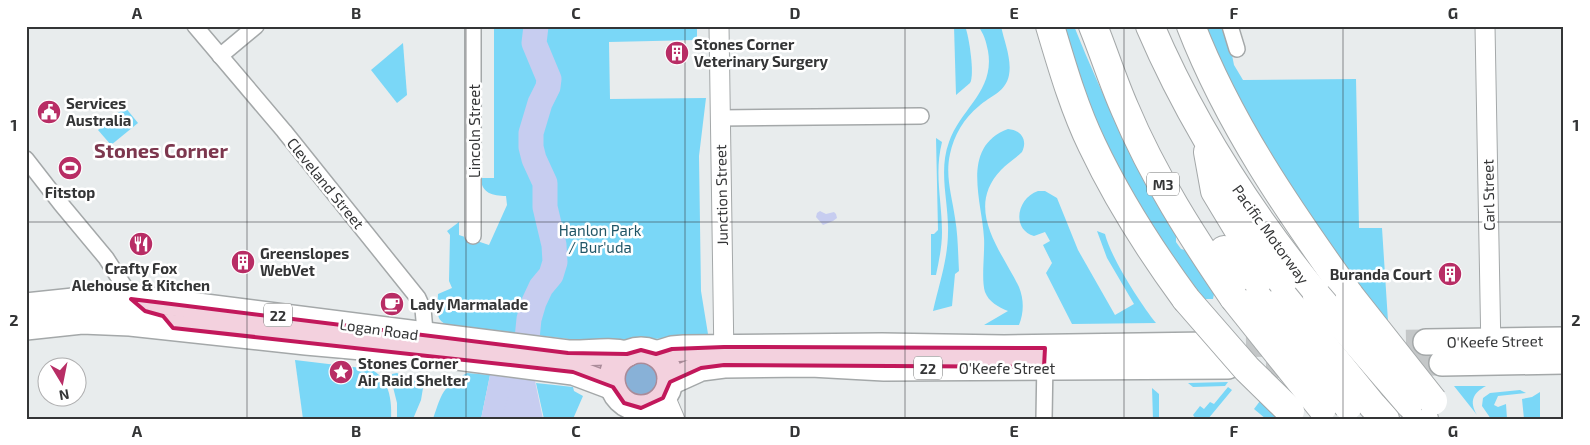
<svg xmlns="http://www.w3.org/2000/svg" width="1590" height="445" viewBox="0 0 1590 445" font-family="'Exo 2',sans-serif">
<rect width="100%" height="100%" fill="#e8eced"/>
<!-- green -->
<g fill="#7ad7f7">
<path d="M494 26H697V40L609 42 610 99 706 98 699 156 701 291 708 334 704 338 577 340 486 329C477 334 444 329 439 318 436 310 438 301 438 294L452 288 449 281 450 235 447 231 459 222V235L489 245 507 205 506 196C493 196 481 193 481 178H494Z"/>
<path d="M954 26H965C969 36 975 75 970 83L956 95Z"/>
<path d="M978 26H1001C1004 41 1012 59 1009 75 1006 92 990 96 979 106 964 118 954 135 950 154 945 176 952 196 955 218 958 235 958 253 959 271L955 274 952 306 933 311C939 284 948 259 948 232 949 202 938 172 949 142 961 108 995 91 988 51 986 41 984 34 978 26Z"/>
<path d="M1058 26H1074C1103 98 1136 168 1176 234V242L1181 249 1185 250 1214 294 1213 299H1197L1176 272 1104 142Z"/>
<path d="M1201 26H1220L1230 45 1234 65 1243 80 1356 79 1359 228H1382L1388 321H1383L1272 165Z"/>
<path d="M403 43 407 95 397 103 371 70Z"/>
<path d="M125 107 138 123 111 145 98 130Z"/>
<path d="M1008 129C1021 130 1028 140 1022 152 1015 159 1007 163 1001 170 964 209 1001 250 1019 287 1024 300 1024 312 1019 325H984L1008 311C998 307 989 302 985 292 981 280 985 252 984 238 982 201 960 147 1008 129Z"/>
<path d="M936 138 942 142C934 174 942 200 942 232 942 246 939 261 936 275H931V234H934L938 230Z"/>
<path d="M1038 191H1045L1057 198 1078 250 1115 315 1134 304 1107 258 1097 231 1105 234C1111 258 1140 303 1156 323L1072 324 1046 273 1052 263 1043 245 1050 241 1045 232 1034 236C1011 229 1017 198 1038 191Z"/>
<path d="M295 360 370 369C389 377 392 400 391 419H303Z"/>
<circle cx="641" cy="379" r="17"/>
<path d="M397 373 412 380 424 382 421 400 413 419H397V403L391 379 392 374Z"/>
<path d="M467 373 490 375 481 419H433C442 393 442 387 467 373Z"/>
<path d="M1228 382 1225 386 1193 387 1188 383Z"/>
<path d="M536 383 573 387 574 391 583 396 573 419H544Z"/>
<path d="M1454 386H1486C1473 393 1469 401 1477 415Z"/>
<path d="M1228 387 1232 390 1208 419H1196L1193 415 1200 406 1204 409 1210 402 1214 404Z"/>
<path d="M1152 388 1159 394V419H1153Z"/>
<path d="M1520 390 1526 393 1498 396 1494 405 1498 407 1506 404 1507 419H1491L1482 406 1483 398 1490 393Z"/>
<path d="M1540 392V419H1524L1522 399 1532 397Z"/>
<path d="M1263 397 1285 419H1266L1254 409Z"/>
</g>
<!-- water -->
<g fill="#c7cdf0">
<path d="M820 211 826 214 834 212 836 214 837 218 833 221 823 225 816 217 817 213Z"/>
<path d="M490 375 535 381 543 419H481Z"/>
</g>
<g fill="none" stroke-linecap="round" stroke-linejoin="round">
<!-- river -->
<path stroke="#c7cdf0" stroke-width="25" d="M514 419 521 398 529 319 534 302 541 287 551 275 555 262 554 245 545 207V183L534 159 531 147V133L540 103 548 87 549 79 534 43 536 26"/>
<!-- trunk-tunnel -->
<g stroke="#c4c7c8" stroke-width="25" stroke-dasharray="25 12" stroke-linecap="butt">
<path d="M1369 343 1426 342"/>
<path d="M1209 345 1287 344"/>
<path d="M1229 366 1442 363"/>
</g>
<!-- minor casing -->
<g stroke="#a4a8a9" stroke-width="18">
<g id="minor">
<path d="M195 26 284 131 418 298 423 309 426 342"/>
<path d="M473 26V236"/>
<path d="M1230 26 1237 49"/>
<path d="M220 56 256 26"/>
<path d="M720 118 921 116"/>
<path d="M26 159 61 204 106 258 135 303"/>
<path d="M1044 419 1045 359"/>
</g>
</g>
<!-- tertiary casing -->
<g stroke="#a4a8a9" stroke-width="21">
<g id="tertiary">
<path d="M719 26 724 360"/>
<path d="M1485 26 1491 352"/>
</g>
</g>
<!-- primary casing -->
<g stroke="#a4a8a9" stroke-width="26">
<g id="primary">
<path d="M663 398 672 419"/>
<path d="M633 407 639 419"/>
</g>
</g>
<!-- trunk casing -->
<g stroke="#a4a8a9" stroke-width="28">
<g id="trunk">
<path d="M26 306 102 298 150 300 568 353C587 354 608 349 627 354"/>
<path d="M26 327 82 321 130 323 306 342 418 352 573 372 613 387"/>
<path d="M1426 342 1564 340"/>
<circle cx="641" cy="379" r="29"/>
<path d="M656 354 672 349 684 348 882 346 1004 348 1209 345"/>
<path d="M1442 363 1564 361"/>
<path d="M670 382 701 368 724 365 811 364 884 368 1228 366"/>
</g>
</g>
<!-- motorway casing -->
<g stroke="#a4a8a9" stroke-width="30">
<g id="motorway">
<path d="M1050 26C1062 66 1074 108 1092 145 1118 200 1150 250 1186 299"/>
<path d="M1093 26C1104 53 1113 82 1125 109 1153 176 1193 238 1234 298"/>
<path d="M1150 26C1192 124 1250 214 1317 296"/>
<path d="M1191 26C1229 124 1289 211 1350 296"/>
<path d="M1208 152 1215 191 1244 239 1284 297"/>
<path d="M1224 250 1258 298"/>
<path d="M1409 403 1424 419"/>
<path d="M1372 405 1385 419"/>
</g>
</g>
<!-- minor -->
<use href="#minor" stroke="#fff" stroke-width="15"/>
<!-- tertiary -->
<use href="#tertiary" stroke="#fff" stroke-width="19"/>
<!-- primary -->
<use href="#primary" stroke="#fff" stroke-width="24"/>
<!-- trunk -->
<use href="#trunk" stroke="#fff" stroke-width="25"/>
<!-- motorway -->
<use href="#motorway" stroke="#fff" stroke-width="28"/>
<!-- motorway-bridge casing -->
<g stroke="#a4a8a9" stroke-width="30" stroke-linecap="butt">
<g id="motorway-bridge">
<path d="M1317 296 1409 403"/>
<path d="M1350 296 1433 401"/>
<path d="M1284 297 1372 405"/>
<path d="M1234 298 1322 408"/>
<path d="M1258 298 1348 406"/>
<path d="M1186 299 1247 369 1290 411"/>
</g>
</g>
<!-- motorway-bridge -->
<use href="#motorway-bridge" stroke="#fff" stroke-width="28"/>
</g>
<!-- marked area -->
<path fill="#c2185b" fill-opacity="0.2" stroke="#c2185b" stroke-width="4" stroke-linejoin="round" d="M131 299 568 353 627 354 641 350 656 354 672 349 724 347 1045 348 1044 367 724 365 701 368 670 382 663 398 641 408 624 403 613 387 573 372 173 328 163 316 145 311Z"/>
<!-- grid -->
<path fill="none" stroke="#343536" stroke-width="1" stroke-opacity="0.55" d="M247 26V419M466 26V419M685 26V419M905 26V419M1124 26V419M1343 26V419M26 222H1564"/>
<!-- icons -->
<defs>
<g id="building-disc" transform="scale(1.25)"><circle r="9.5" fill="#b82d65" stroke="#fff"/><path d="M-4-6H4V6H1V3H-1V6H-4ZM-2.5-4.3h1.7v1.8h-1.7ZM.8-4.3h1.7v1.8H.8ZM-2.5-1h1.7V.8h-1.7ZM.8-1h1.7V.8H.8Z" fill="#fff"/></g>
<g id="civic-disc" transform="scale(1.25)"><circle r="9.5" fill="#b82d65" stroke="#fff"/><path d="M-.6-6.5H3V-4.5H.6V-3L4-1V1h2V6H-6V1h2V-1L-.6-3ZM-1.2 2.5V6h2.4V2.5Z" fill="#fff"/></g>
<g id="stadium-disc" transform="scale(1.25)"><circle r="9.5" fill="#b82d65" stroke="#fff"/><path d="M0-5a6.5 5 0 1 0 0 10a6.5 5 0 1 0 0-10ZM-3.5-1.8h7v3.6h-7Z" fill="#fff"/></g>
<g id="restaurant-disc" transform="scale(1.25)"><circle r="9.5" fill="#b82d65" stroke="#fff"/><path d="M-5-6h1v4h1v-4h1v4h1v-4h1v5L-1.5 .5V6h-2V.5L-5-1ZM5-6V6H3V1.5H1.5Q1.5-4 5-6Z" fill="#fff"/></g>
<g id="cafe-disc" transform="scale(1.25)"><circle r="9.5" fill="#b82d65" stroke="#fff"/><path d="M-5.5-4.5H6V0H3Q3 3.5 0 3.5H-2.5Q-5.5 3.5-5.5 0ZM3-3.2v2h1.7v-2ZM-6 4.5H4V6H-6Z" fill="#fff"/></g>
<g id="sight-disc" transform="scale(1.25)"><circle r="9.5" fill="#b82d65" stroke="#fff"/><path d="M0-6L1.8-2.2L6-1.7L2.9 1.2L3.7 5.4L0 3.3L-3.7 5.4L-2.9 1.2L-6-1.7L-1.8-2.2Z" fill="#fff"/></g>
</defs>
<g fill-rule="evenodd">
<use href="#building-disc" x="677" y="53"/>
<use href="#civic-disc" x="49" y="112"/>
<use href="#stadium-disc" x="70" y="168"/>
<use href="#restaurant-disc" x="141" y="244"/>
<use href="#building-disc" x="243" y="262"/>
<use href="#building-disc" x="1450" y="274"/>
<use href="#cafe-disc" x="392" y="304"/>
<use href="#sight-disc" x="341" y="372"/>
</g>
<g text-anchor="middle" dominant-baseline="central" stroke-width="5" stroke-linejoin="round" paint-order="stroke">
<!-- shield labels -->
<g fill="#fff" stroke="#717272" stroke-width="1">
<rect x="1147" y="172.5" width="32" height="23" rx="4"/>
<rect x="264" y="303.5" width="28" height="23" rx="4"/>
<rect x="914" y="356.5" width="28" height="23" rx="4"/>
</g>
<g font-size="14" font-weight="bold" fill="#343536">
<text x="1163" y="184">M3</text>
<text x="278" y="315">22</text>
<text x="928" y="368">22</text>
</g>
<!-- poi labels -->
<g font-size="15" font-weight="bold" fill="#343536" stroke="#fff" text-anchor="start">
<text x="694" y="44">Stones Corner<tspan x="694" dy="17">Veterinary Surgery</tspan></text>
<text x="66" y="103">Services<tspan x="66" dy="17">Australia</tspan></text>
<text x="70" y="192" text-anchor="middle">Fitstop</text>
<text x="260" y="253">Greenslopes<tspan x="260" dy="17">WebVet</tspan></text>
<text x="141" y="268" text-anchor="middle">Crafty Fox<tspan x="141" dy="17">Alehouse &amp; Kitchen</tspan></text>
<text x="1432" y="274" text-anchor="end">Buranda Court</text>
<text x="410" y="304">Lady Marmalade</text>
<text x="358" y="363">Stones Corner<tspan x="358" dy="17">Air Raid Shelter</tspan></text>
</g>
<!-- street labels -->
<g font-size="15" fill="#343536" stroke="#fff">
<text transform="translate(474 131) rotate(-90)">Lincoln Street</text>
<text transform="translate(326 183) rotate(51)">Cleveland Street</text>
<text transform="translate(721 195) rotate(-91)">Junction Street</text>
<text transform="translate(1488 195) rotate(-91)">Carl Street</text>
<text transform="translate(1271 234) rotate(54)">Pacific Motorway</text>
<text transform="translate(379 329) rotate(8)">Logan Road</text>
<text transform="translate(1495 341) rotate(-1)">O'Keefe Street</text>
<text x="1007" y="368">O'Keefe Street</text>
</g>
<!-- park labels -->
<g font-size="15" fill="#215667" stroke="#fff">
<text x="600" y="230">Hanlon Park<tspan x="600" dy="17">/ Bur'uda</tspan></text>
</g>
<!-- district labels -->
<g font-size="20" font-weight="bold" fill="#7d374e" stroke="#fff">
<text x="161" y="150">Stones Corner</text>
</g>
</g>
<!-- border -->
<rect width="1590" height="445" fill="none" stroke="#ffffff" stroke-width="55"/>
<!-- north arrow -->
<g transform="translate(62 382) rotate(170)"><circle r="24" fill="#ffffff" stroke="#aeaeaf"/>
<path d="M0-4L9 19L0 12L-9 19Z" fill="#b82d65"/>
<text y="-8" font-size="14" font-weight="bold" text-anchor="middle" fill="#343536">N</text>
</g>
<rect x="28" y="28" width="1534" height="390" fill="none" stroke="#343536" stroke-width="2"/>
<g font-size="16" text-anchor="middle" font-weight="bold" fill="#343536">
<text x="137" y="19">A</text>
<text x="356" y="19">B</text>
<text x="576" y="19">C</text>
<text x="795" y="19">D</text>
<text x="1014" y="19">E</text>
<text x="1234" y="19">F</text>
<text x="1453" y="19">G</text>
<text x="14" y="131">1</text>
<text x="1576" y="131">1</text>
<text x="14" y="326">2</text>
<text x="1576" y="326">2</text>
<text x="137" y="437">A</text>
<text x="356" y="437">B</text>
<text x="576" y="437">C</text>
<text x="795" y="437">D</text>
<text x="1014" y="437">E</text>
<text x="1234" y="437">F</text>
<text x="1453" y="437">G</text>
</g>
</svg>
